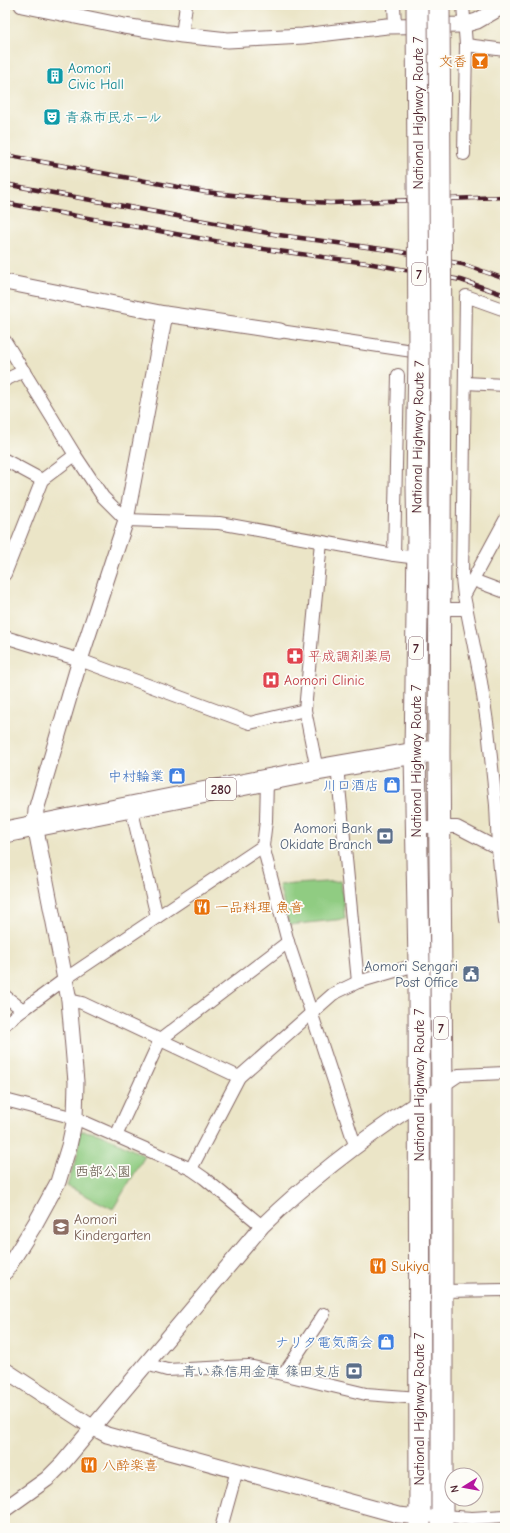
<svg xmlns="http://www.w3.org/2000/svg" width="510" height="1533" viewBox="0 0 510 1533" font-family="'Comic Neue','Klee One',sans-serif">
<rect width="100%" height="100%" fill="#fdfcf7"/>
<filter id="ink" filterUnits="userSpaceOnUse"><feTurbulence type="fractalNoise" baseFrequency=".025" numOctaves="2"/><feDisplacementMap in="SourceGraphic" scale="8" xChannelSelector="R" yChannelSelector="G"/><feConvolveMatrix kernelMatrix="1 2 1 2 8 2 1 2 1" color-interpolation-filters="sRGB"/></filter>
<filter id="wash" filterUnits="userSpaceOnUse"><feTurbulence type="fractalNoise" baseFrequency=".012" numOctaves="4" result="noise"/><feDisplacementMap in="SourceGraphic" scale="16" xChannelSelector="R" yChannelSelector="G"/><feGaussianBlur stdDeviation="0.9" result="paint"/><feColorMatrix in="noise" values="0 0 0 0 0 0 0 0 0 0 0 0 0 0 0 0 0 1.4 0 .05"/><feComposite in="paint" operator="in"/></filter>
<g filter="url(#wash)">
<rect width="100%" height="100%" fill="#ebe5c7"/>
<!-- park -->
<g fill="#90cc82" stroke="#6d7656">
<path d="M341 881 345 919 289 925 279 885Z"/>
<path d="M80 1131C103 1131 125 1147 145 1156L113 1209 67 1186 77 1156Z"/>
</g>
</g>
<g filter="url(#ink)">
<g fill="none" stroke-linecap="round" stroke-linejoin="round">
<!-- minor casing -->
<g stroke="#826462" stroke-width="14">
<g id="minor">
<path d="M394 5 395 26"/>
<path d="M463 5 466 45 464 154"/>
<path d="M182 35 186 5"/>
<path d="M466 45 505 50"/>
<path d="M280 331 419 352"/>
<path d="M5 341 75 455 103 497 126 520 219 523 394 555 418 558"/>
<path d="M5 380 24 371"/>
<path d="M465 383 505 385"/>
<path d="M5 460 42 480"/>
<path d="M505 520 464 596 481 682 488 729 496 805 498 848 505 922"/>
<path d="M394 555 398 375"/>
<path d="M5 574 42 480 75 455"/>
<path d="M473 580 505 592"/>
<path d="M464 596 462 578 466 296 505 310"/>
<path d="M440 609H466"/>
<path d="M5 637 80 660 250 723 305 710"/>
<path d="M337 766 358 982"/>
<path d="M317 770 305 710 321 542"/>
<path d="M267 780 266 821 263 846 288 942 355 1145"/>
<path d="M131 807 157 917"/>
<path d="M416 827H457L503 851"/>
<path d="M5 996 23 1010"/>
<path d="M69 1000 82 1003 239 1077"/>
<path d="M5 1024 23 1010 65 979 263 846"/>
<path d="M5 1100 75 1118 191 1169 204 1178 262 1226"/>
<path d="M419 1102 459 1075 505 1073"/>
<path d="M116 1136 160 1040 288 942"/>
<path d="M191 1169 239 1077 333 994 358 982 419 964"/>
<path d="M442 1291 505 1290"/>
<path d="M146 1364 167 1370 249 1366 366 1394 419 1398"/>
<path d="M284 1374 324 1314"/>
<path d="M420 1517 442 1516 472 1518 505 1516"/>
<path d="M221 1528 237 1470"/>
</g>
</g>
<!-- tertiary casing -->
<g stroke="#826462" stroke-width="17">
<g id="tertiary">
<path d="M22 5 124 26 182 35 228 40 303 36 387 26 463 25 477 21 505 5"/>
<path d="M5 282 165 314 280 331"/>
<path d="M5 1272 35 1224 58 1182 69 1146 75 1118 76 1082 69 1000 35 825 36 810 80 660 126 520 165 314"/>
<path d="M5 1370 92 1427 107 1435 398 1515 420 1517"/>
<path d="M5 1509 47 1479 62 1464 262 1226C310 1179 363 1139 419 1102"/>
</g>
</g>
<!-- trunk casing -->
<g stroke="#826462" stroke-width="23">
<g id="trunk">
<path d="M440 541 439 752 442 1087V1528"/>
<path d="M418 543 415 753 419 964 420 1528"/>
<path d="M5 832 317 770 415 753 429 752"/>
</g>
</g>
<!-- minor -->
<use href="#minor" stroke="#fff" stroke-width="12"/>
<!-- tertiary -->
<use href="#tertiary" stroke="#fff" stroke-width="15"/>
<!-- trunk -->
<use href="#trunk" stroke="#fff" stroke-width="21"/>
<!-- rail casing -->
<g stroke="#4a1f2b" stroke-width="4.5">
<g id="rail">
<path d="M5 155 205 192 269 199 330 203 505 197"/>
<path d="M5 184 279 235 396 251 462 264 505 279"/>
<path d="M5 203 242 246 367 263 461 280 505 295"/>
</g>
</g>
<!-- rail -->
<use href="#rail" stroke="#fdfcf7" stroke-width="3" stroke-dasharray="9" stroke-linecap="butt"/>
<!-- trunk-bridge casing -->
<g stroke="#826462" stroke-width="23" stroke-linecap="butt">
<g id="trunk-bridge">
<path d="M417 5 419 352 417 487 418 543"/>
<path d="M439 5 441 355 440 541"/>
</g>
</g>
<!-- trunk-bridge -->
<use href="#trunk-bridge" stroke="#fff" stroke-width="21"/>
</g>
</g>
<!-- icons -->
<defs>
<g id="bar-square" transform="scale(0.9)"><rect x="-9" y="-9" width="18" height="18" rx="4" fill="#e8710a" stroke="#fdfcf7"/><path d="M-6-5H6L.8 .8V4.5H3.5V6h-7V4.5H-.8V.8Z" fill="#fff"/></g>
<g id="building-square" transform="scale(0.9)"><rect x="-9" y="-9" width="18" height="18" rx="4" fill="#0f9aa8" stroke="#fdfcf7"/><path d="M-4-6H4V6H1V3H-1V6H-4ZM-2.5-4.3h1.7v1.8h-1.7ZM.8-4.3h1.7v1.8H.8ZM-2.5-1h1.7V.8h-1.7ZM.8-1h1.7V.8H.8Z" fill="#fff"/></g>
<g id="theatre-square" transform="scale(0.9)"><rect x="-9" y="-9" width="18" height="18" rx="4" fill="#0f9aa8" stroke="#fdfcf7"/><path d="M-5-5.5Q0-4 5-5.5V0Q5 5 0 6Q-5 5-5 0ZM-3.3-2.5H-1v1.5H-3.3ZM1-2.5H3.3v1.5H1ZM-2.8 1Q0 5.5 2.8 1Z" fill="#fff"/></g>
<g id="pharmacy-square" transform="scale(0.9)"><rect x="-9" y="-9" width="18" height="18" rx="4" fill="#e0444e" stroke="#fdfcf7"/><path d="M-2-6h4v4h4v4h-4v4h-4v-4h-4v-4h4Z" fill="#fff"/></g>
<g id="hospital-square" transform="scale(0.9)"><rect x="-9" y="-9" width="18" height="18" rx="4" fill="#e0444e" stroke="#fdfcf7"/><path d="M-5-5h3v3.5h4V-5h3V5h-3V1.5h-4V5h-3Z" fill="#fff"/></g>
<g id="shop-square" transform="scale(0.9)"><rect x="-9" y="-9" width="18" height="18" rx="4" fill="#3f7fe0" stroke="#fdfcf7"/><path d="M-5-2.5h2.3a2.7 3.5 0 0 1 5.4 0H5L5.5 6h-11ZM-1.5-2.5h3a1.5 2.3 0 0 0-3 0Z" fill="#fff"/></g>
<g id="bank-square" transform="scale(0.9)"><rect x="-9" y="-9" width="18" height="18" rx="4" fill="#5c6f8a" stroke="#fdfcf7"/><path d="M-6-4H6V4H-6ZM0-2.3a2.3 2.3 0 1 0 0 4.6a2.3 2.3 0 1 0 0-4.6Z" fill="#fff"/></g>
<g id="restaurant-square" transform="scale(0.9)"><rect x="-9" y="-9" width="18" height="18" rx="4" fill="#e8710a" stroke="#fdfcf7"/><path d="M-5-6h1v4h1v-4h1v4h1v-4h1v5L-1.5 .5V6h-2V.5L-5-1ZM5-6V6H3V1.5H1.5Q1.5-4 5-6Z" fill="#fff"/></g>
<g id="civic-square" transform="scale(0.9)"><rect x="-9" y="-9" width="18" height="18" rx="4" fill="#5c6f8a" stroke="#fdfcf7"/><path d="M-.6-6.5H3V-4.5H.6V-3L4-1V1h2V6H-6V1h2V-1L-.6-3ZM-1.2 2.5V6h2.4V2.5Z" fill="#fff"/></g>
<g id="school-square" transform="scale(0.9)"><rect x="-9" y="-9" width="18" height="18" rx="4" fill="#8d6e63" stroke="#fdfcf7"/><path d="M0-5L7-2L0 1L-7-2ZM-4 1L0 2.5L4 1V4Q0 6-4 4Z" fill="#fff"/></g>
</defs>
<g fill-rule="evenodd">
<use href="#bar-square" x="480" y="61"/>
<use href="#building-square" x="55" y="76"/>
<use href="#theatre-square" x="52" y="117"/>
<use href="#pharmacy-square" x="295" y="656"/>
<use href="#hospital-square" x="271" y="680"/>
<use href="#shop-square" x="177" y="776"/>
<use href="#shop-square" x="392" y="785"/>
<use href="#bank-square" x="385" y="836"/>
<use href="#restaurant-square" x="202" y="907"/>
<use href="#civic-square" x="471" y="974"/>
<use href="#school-square" x="61" y="1227"/>
<use href="#restaurant-square" x="378" y="1266"/>
<use href="#shop-square" x="386" y="1342"/>
<use href="#bank-square" x="354" y="1371"/>
<use href="#restaurant-square" x="89" y="1465"/>
</g>
<g text-anchor="middle" dominant-baseline="central" stroke-width="3.5" stroke-linejoin="round" paint-order="stroke">
<!-- shield labels -->
<g fill="#fdfcf7" stroke="#806168" stroke-width="1">
<rect x="412" y="263" width="14" height="22" rx="3"/>
<rect x="409" y="637" width="14" height="22" rx="3"/>
<rect x="206" y="778" width="30" height="22" rx="3"/>
<rect x="434" y="1017" width="14" height="22" rx="3"/>
</g>
<g font-size="13" font-weight="bold" fill="#4a1f2b">
<text x="419" y="274">7</text>
<text x="416" y="648">7</text>
<text x="221" y="789">280</text>
<text x="441" y="1028">7</text>
</g>
<!-- food labels -->
<g font-size="14" fill="#c56008" stroke="#fdfcf7" text-anchor="start">
<text x="467" y="61" text-anchor="end">文香</text>
<text x="215" y="907">一品料理 魚音</text>
<text x="391" y="1266">Sukiya</text>
<text x="102" y="1465">八酔楽喜</text>
</g>
<!-- culture labels -->
<g font-size="14" fill="#0d838f" stroke="#fdfcf7" text-anchor="start">
<text x="68" y="68">Aomori<tspan x="68" dy="16">Civic Hall</tspan></text>
<text x="65" y="117">青森市民ホール</text>
</g>
<!-- street labels -->
<g font-size="14" fill="#4a1f2b" stroke="#fdfcf7">
<text transform="translate(418 113) rotate(-90)">National Highway Route 7</text>
<text transform="translate(418 437) rotate(-89)">National Highway Route 7</text>
<text transform="translate(416 761) rotate(-90)">National Highway Route 7</text>
<text transform="translate(419 1085) rotate(-90)">National Highway Route 7</text>
<text transform="translate(419 1409) rotate(-90)">National Highway Route 7</text>
</g>
<!-- health labels -->
<g font-size="14" fill="#be3a42" stroke="#fdfcf7" text-anchor="start">
<text x="308" y="656">平成調剤薬局</text>
<text x="284" y="680">Aomori Clinic</text>
</g>
<!-- shop labels -->
<g font-size="14" fill="#366cbe" stroke="#fdfcf7" text-anchor="end">
<text x="164" y="776">中村輪業</text>
<text x="379" y="785">川口酒店</text>
<text x="373" y="1342">ナリタ電気商会</text>
</g>
<!-- service labels -->
<g font-size="14" fill="#4e5e75" stroke="#fdfcf7" text-anchor="end">
<text x="372" y="828">Aomori Bank<tspan x="372" dy="16">Okidate Branch</tspan></text>
<text x="458" y="966">Aomori Sengari<tspan x="458" dy="16">Post Office</tspan></text>
<text x="341" y="1371">青い森信用金庫 篠田支店</text>
</g>
<!-- park labels -->
<g font-size="14" fill="#5f5345" stroke="#fdfcf7">
<text x="103" y="1171">西部公園</text>
</g>
<!-- education labels -->
<g font-size="14" fill="#785e54" stroke="#fdfcf7" text-anchor="start">
<text x="74" y="1219">Aomori<tspan x="74" dy="16">Kindergarten</tspan></text>
</g>
</g>
<!-- margin -->
<rect width="510" height="1533" fill="none" stroke="#fdfcf7" stroke-width="20"/>
<!-- north arrow -->
<g transform="translate(464 1487) rotate(259)"><circle r="19" fill="#fdfcf7" stroke="#b5a4a5"/>
<path d="M0-3L7 15L0 10L-7 15Z" fill="#b5179e"/>
<text y="-6" font-size="11" font-weight="bold" text-anchor="middle" fill="#4a1f2b">N</text>
</g>
</svg>
